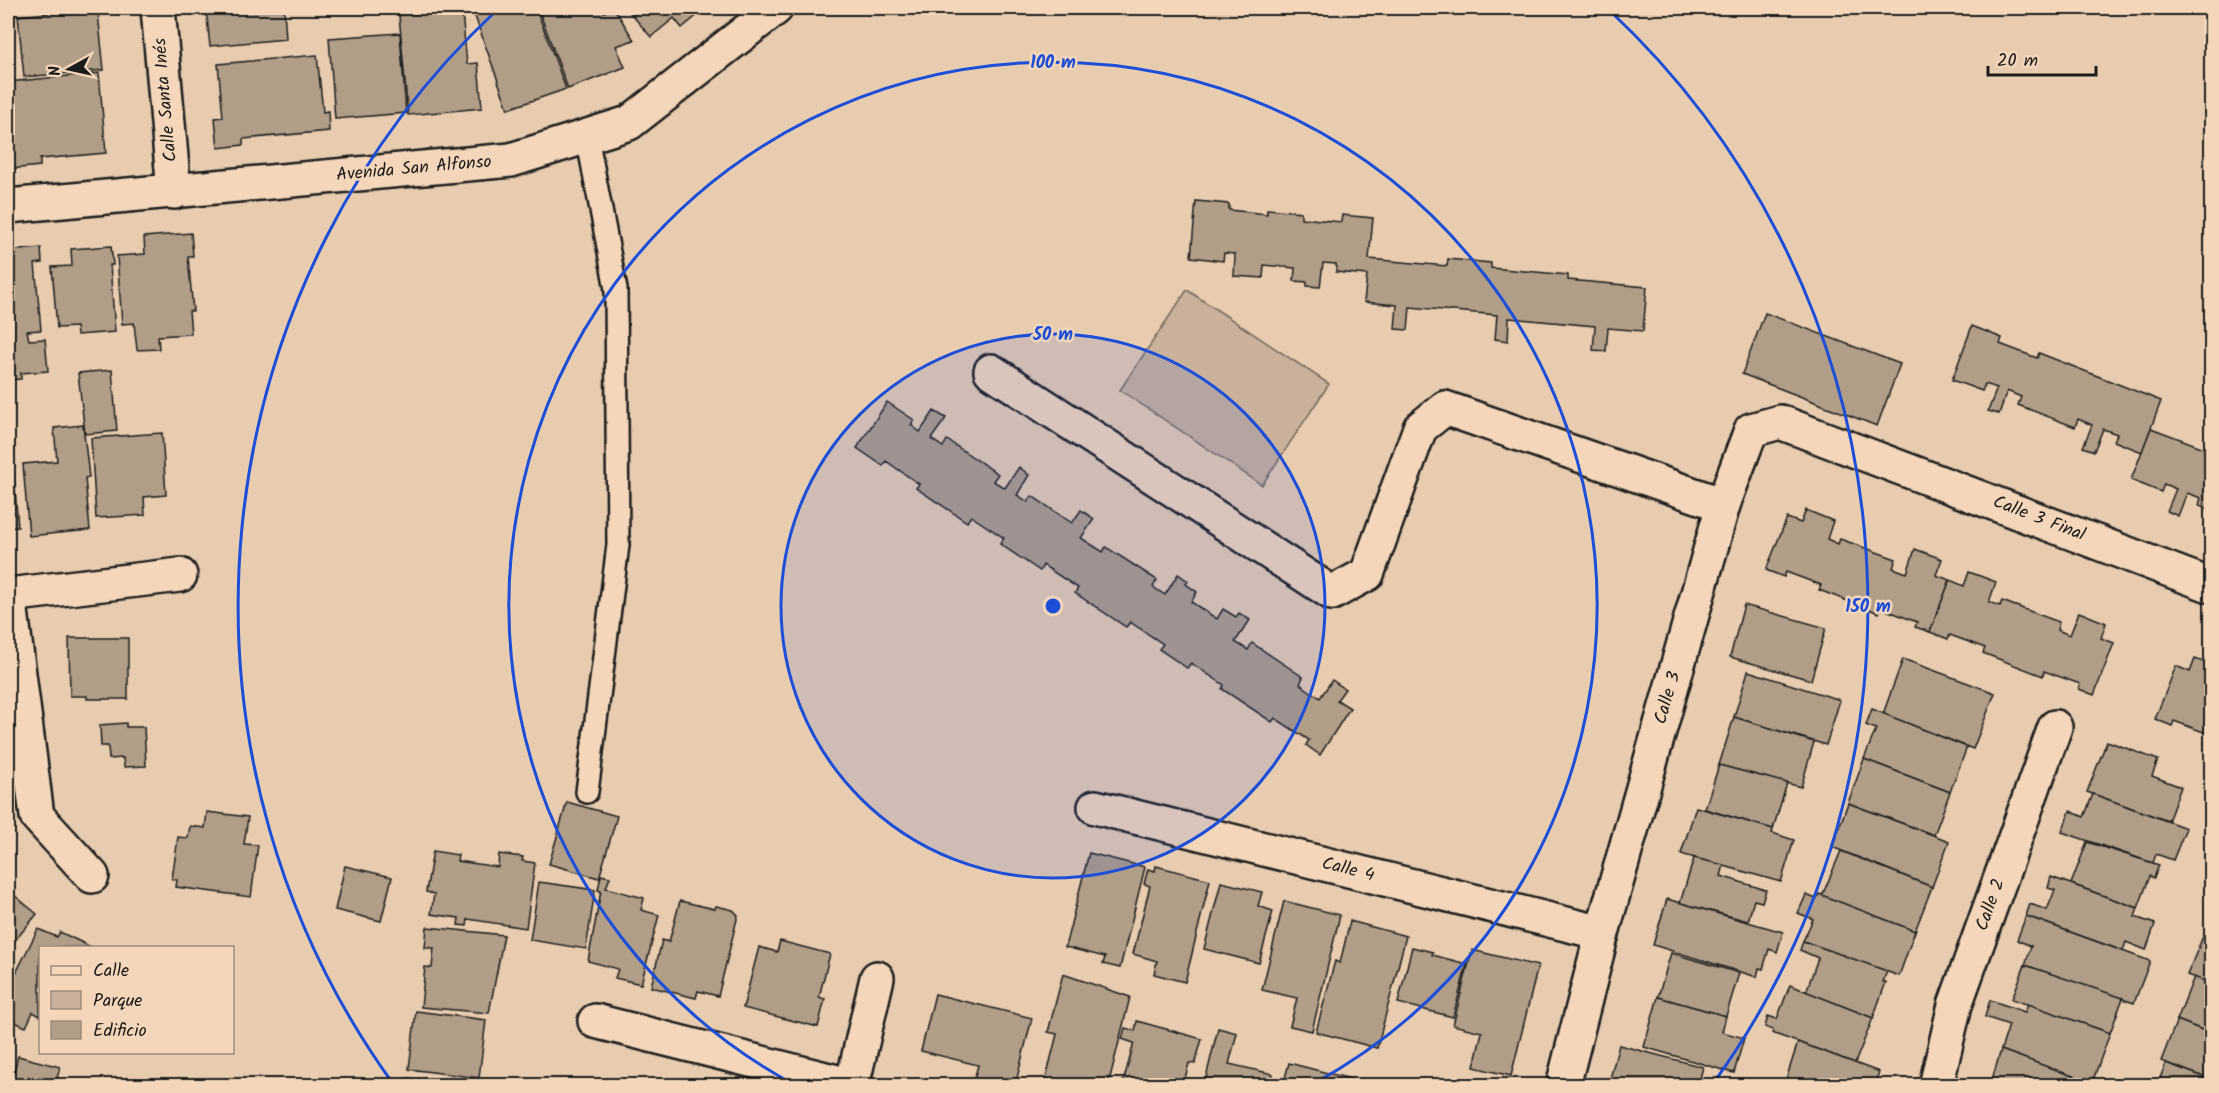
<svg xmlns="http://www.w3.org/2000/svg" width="2219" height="1093" viewBox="0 0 2219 1093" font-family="Kalam,sans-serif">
<rect width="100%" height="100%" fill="#e7ccb0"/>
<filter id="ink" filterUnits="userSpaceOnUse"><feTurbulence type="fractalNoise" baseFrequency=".0167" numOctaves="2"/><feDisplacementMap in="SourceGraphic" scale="12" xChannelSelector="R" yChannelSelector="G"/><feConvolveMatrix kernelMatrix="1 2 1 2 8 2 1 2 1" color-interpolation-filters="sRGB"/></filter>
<g filter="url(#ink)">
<!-- green -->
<path fill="#c9b19b" stroke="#72665c" stroke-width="1.5" d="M1187 290 1329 384 1262 485 1120 390Z"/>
<!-- building -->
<g fill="#b19e89" stroke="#1c1c1c" stroke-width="1.5">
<path d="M47 8H73V10L91 9 92 14 98 13 104 70 24 77 18 16 48 13Z"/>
<path d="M206 8H284L286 39 210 46Z"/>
<path d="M472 8H536L566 89 508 109Z"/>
<path d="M538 8H602L604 12 614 8 634 40 616 46 625 67 568 89Z"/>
<path d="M626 8H706L682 28 674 18 651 37Z"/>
<path d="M904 8H921L911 14Z"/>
<path d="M442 12V15L462 13 467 64 478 63 482 108 408 115 399 15Z"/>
<path d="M400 33 406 113 335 119 329 38Z"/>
<path d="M317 55 323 112 328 111 329 131 243 139V145L218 148 215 118 223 117 218 64Z"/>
<path d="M99 73 106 153 40 159V166L10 169 8 142V82Z"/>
<path d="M1196 201 1229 204V210L1267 214V209L1301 212V218L1341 222 1342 215 1373 218 1369 259 1447 266 1448 259 1491 263V268L1568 275V280L1647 287 1643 331 1608 328 1606 351 1593 350 1595 326 1509 318 1508 341 1495 339 1497 315 1410 307 1408 330 1395 329 1397 305 1364 302 1367 275 1336 272V264L1323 263 1320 287 1307 286V282L1294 281 1295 268 1264 265 1263 278 1234 276 1235 254 1224 253 1223 261 1191 257Z"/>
<path d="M191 233 193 256H188L193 311H189L191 334 158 336 159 349 137 350 134 323 122 324 117 256 145 254 144 237Z"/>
<path d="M111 246 113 265H110L115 332 77 335 76 327 57 328 52 267 72 266 71 249Z"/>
<path d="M41 248 42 263 35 264 41 330 27 331 29 340 45 339 48 371 21 373V379L8 380V251Z"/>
<path d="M1765 313 1900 364 1877 426 1742 374Z"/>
<path d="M1972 326 2002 338 2000 344 2037 358 2039 353 2161 401 2142 452 2114 441 2117 434 2103 429 2094 451 2083 447 2092 425 2078 419 2075 427 2018 405 2021 397 2007 391 1999 414 1988 411 1997 388 1985 384 1982 391 1952 380Z"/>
<path d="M112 370 117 431 85 434 78 373Z"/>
<path d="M8 402 18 527 8 528Z"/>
<path d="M887 402 914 420 911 425 920 432 934 411 946 418 931 439 943 447 947 440 998 474 993 481 1005 488 1019 467 1029 475 1017 495 1028 502 1032 496 1072 523 1081 510 1094 519 1081 538 1103 552 1106 547 1157 580 1153 587 1165 595 1178 574 1188 581 1186 584 1197 592 1191 602 1217 619 1223 609 1236 617 1239 613 1250 620 1235 642 1248 650 1252 643 1303 677 1300 684 1320 698 1332 680 1345 689 1337 700 1350 708 1320 755 1306 745 1309 740 1275 718 1272 722 1222 689 1224 685 1191 663 1187 668 1159 649 1163 644 1130 622 1126 627 1075 593 1078 588 1043 565 1040 571 1000 544 1004 538 971 516 967 522 916 488 919 484 886 461 883 466 857 448Z"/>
<path d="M83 425 89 477 85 478 90 530 29 536 23 464 57 461 54 428Z"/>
<path d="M2151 428 2212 451V510L2199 505 2201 498 2187 493 2178 516 2167 511 2176 489 2164 484 2161 492 2131 480Z"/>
<path d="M162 433 166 495 144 497 145 515 96 518 91 438Z"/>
<path d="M1806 510 1833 521 1827 539 1838 544 1840 539 1896 559 1893 568 1907 573 1915 549 1942 559 1936 575 1950 580 1930 632 1915 627 1917 622 1881 608 1879 613 1819 590 1821 585 1786 572 1784 577 1766 570 1787 518 1801 523Z"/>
<path d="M1969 572 1996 582 1989 602 2000 606 2002 601 2059 622 2057 630 2070 635 2079 612 2106 623 2101 638 2114 643 2094 695 2079 689 2080 684 2044 671 2043 676 1983 653 1985 648 1950 635 1948 639 1930 632 1950 580 1964 586Z"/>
<path d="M1744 605 1826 628 1811 680 1730 657Z"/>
<path d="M69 638H128V699H87V696H70Z"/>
<path d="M1903 659 1995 693 1973 749 1883 714Z"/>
<path d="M2195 659 2212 665V741L2208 739 2209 734 2174 721 2172 726 2155 719 2176 666 2190 672Z"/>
<path d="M1748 671 1840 700 1826 745 1734 717Z"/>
<path d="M1872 709 1967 747 1950 792 1864 759 1876 729 1866 725Z"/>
<path d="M1734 717 1814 742 1801 787 1719 765Z"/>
<path d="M126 723V727H144L146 766 124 767 123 758 109 759 108 746H101L100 725Z"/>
<path d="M2107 741 2158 760 2152 776 2181 787 2168 821 2087 792Z"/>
<path d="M1864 759 1950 792 1934 835 1848 803Z"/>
<path d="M1719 765 1787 783 1773 829 1705 809Z"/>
<path d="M2093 794 2186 828 2173 860 2156 854 2153 863 2062 832 2070 811 2084 817Z"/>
<path d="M567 802 617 816 599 878 549 864Z"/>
<path d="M1848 803 1949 841 1932 887 1832 847Z"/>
<path d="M1696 807 1773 829 1772 833 1794 840 1781 882 1681 854Z"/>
<path d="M207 812 248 817 244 844 258 845 251 897 176 887 177 880 172 879 178 837 188 838 190 826 205 828Z"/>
<path d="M2087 842 2159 865 2154 878 2150 876 2138 908 2071 884Z"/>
<path d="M433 851 458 855 457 861 498 867 499 854 523 857 522 861 535 863 526 928 468 919 467 926 458 925 459 918 431 914 434 894 426 892Z"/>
<path d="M1841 851 1932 887 1915 931 1822 896Z"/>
<path d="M1089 853 1145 867 1120 968 1103 964 1105 957 1065 947Z"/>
<path d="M1694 858 1724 865 1721 876 1766 890 1762 902 1754 900 1748 921 1680 903Z"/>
<path d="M345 866 392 877 381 921 335 910Z"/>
<path d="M1156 866 1210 880 1185 982 1154 974 1157 961 1133 954 1150 886 1144 884 1148 869 1155 871Z"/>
<path d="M601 875 610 877 606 888 644 898 641 910 659 915 641 984 615 978 618 969 588 961 601 891 598 890Z"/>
<path d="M2051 877 2138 908 2135 917 2155 924 2146 950 2126 942 2123 951 2026 916 2030 904 2047 910 2055 890 2048 888Z"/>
<path d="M539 882 595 890 586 949 530 940Z"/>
<path d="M1221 882 1262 892 1258 906 1273 911 1259 963 1204 949Z"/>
<path d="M8 890 37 914 8 949Z"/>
<path d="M1819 894 1915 931 1899 976 1803 941 1813 919 1798 913 1806 895 1816 899Z"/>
<path d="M1667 899 1783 932 1777 952 1769 949 1763 969 1759 968 1757 977 1653 945Z"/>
<path d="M680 901 715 909 716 906 733 910 738 915 718 996 698 991 696 998 651 987 662 940 669 942Z"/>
<path d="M1284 901 1340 915 1312 1031 1290 1026 1297 998 1262 990Z"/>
<path d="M2026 916 2150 961 2134 1003 2025 965 2031 946 2017 940Z"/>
<path d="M1350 921 1406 936 1377 1048 1316 1032 1335 961 1340 963Z"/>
<path d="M427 927 504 935 489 1013 421 1007 425 967 432 968 434 948H425Z"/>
<path d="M38 929 57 937 60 932 91 947 40 948V1016L33 1012 26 1027 8 1019V989Z"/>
<path d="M2204 934 2212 937V984L2187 975Z"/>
<path d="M780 941 830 954 819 997 825 999 818 1027 743 1008 759 947 777 952Z"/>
<path d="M1803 941 1887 971 1883 982H1886L1873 1018 1806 992 1818 958 1800 950Z"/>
<path d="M1412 947 1433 952 1432 955 1467 964 1453 1017 1398 1003Z"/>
<path d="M1472 950 1538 966 1511 1076 1474 1067 1482 1032 1453 1025Z"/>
<path d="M1671 953 1739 973 1726 1016 1658 997Z"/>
<path d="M2025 965 2123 998 2110 1033 2012 999Z"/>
<path d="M1063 974 1130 997 1108 1086H1044L1057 1034 1048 1032Z"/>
<path d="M2194 977 2212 984V1034L2177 1020Z"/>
<path d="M1790 985 1873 1018 1855 1063 1772 1033 1773 1030 1765 1027 1768 1016 1777 1019Z"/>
<path d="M935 994 1032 1018 1015 1086H996L974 1080 978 1065 921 1051Z"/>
<path d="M1658 997 1726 1016 1722 1032 1744 1038 1734 1073 1644 1047Z"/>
<path d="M1990 1000 2025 1012 2028 1004 2110 1033 2092 1083 2001 1050 2009 1025 1985 1017Z"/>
<path d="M416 1011 486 1020 479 1078 409 1069Z"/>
<path d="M2177 1020 2212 1034V1080L2161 1061Z"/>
<path d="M1137 1021 1202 1039 1195 1064 1189 1063 1183 1086H1122L1134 1043 1122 1039 1125 1028 1135 1031Z"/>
<path d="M1218 1028 1237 1033 1229 1064 1273 1074 1270 1086H1204Z"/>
<path d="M1798 1042 1879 1072 1874 1086H1784Z"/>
<path d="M1619 1045 1703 1067 1698 1086H1608Z"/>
<path d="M2001 1050 2092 1083 2099 1086H1990Z"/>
<path d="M18 1056 60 1067 55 1086H8V1078L12 1079Z"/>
<path d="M1289 1063 1351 1079 1350 1086H1283Z"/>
<path d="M2166 1063 2212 1080V1086H2157Z"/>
<path d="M408 1078 463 1086H407Z"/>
<path d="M285 1080 297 1085V1086H283Z"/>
</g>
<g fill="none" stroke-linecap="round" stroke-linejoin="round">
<!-- lane casing -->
<g stroke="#1c1c1c" stroke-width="26">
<path id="lane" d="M587 792 618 545 616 289 587 136"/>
</g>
<!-- street casing -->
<g stroke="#1c1c1c" stroke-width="38">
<g id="street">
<path d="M158 8 174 192"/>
<path d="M8 206 511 160 629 123 776 8"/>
<path d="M991 371 1332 593 1367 574 1420 428 1445 408 1723 505"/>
<path d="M8 595 180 575"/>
<path d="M9 595 37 816 92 876"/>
<path d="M1095 807 1602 933"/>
<path d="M595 1021 853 1086"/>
<path d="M852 1086 877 978"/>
<path d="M1563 1086 1602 933 1723 505 1751 430 1780 422 2212 586"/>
<path d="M1936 1086 1955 1005 2055 727"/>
</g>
</g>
<!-- lane -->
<use href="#lane" stroke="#f4d7ba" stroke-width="21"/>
<!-- street -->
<use href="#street" stroke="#f4d7ba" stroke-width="33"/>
</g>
</g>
<!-- distance rings -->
<circle cx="1053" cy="606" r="272" fill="#1d4ed8" fill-opacity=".12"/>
<g fill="none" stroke="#1d4ed8" stroke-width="3">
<circle cx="1053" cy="606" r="272"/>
<path d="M793 1084A544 544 0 1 1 1313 1084"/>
<path d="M394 1085A815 815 0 0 1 497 10M1609 10A815 815 0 0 1 1712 1085"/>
</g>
<g text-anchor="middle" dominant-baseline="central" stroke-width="5" stroke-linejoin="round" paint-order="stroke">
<!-- street labels -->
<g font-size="18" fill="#1c1c1c" stroke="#f4d7ba">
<text transform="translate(166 100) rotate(-95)">Calle Santa Inés</text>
<text transform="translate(414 169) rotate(-5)">Avenida San Alfonso</text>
<text transform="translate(2039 519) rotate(21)">Calle 3 Final</text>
<text transform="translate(1668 698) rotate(-74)">Calle 3</text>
<text transform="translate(1348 870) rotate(14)">Calle 4</text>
<text transform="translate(1991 905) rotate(-70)">Calle 2</text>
</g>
</g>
<circle cx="1053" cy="606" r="9" fill="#1d4ed8" stroke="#f4d7ba" stroke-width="3"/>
<g font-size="18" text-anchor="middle" font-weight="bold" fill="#1d4ed8" stroke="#f4d7ba" stroke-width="5" stroke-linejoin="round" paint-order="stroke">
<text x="1053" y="68">100 m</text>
<text x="1053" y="340">50 m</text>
<text x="1868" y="612">150 m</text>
</g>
<!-- margin -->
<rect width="2219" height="1093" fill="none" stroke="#f4d7ba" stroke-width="30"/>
<rect x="15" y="15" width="2189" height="1063" fill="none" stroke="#1c1c1c" stroke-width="2" filter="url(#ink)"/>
<!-- legend -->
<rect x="39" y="946" width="195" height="108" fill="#f4d7ba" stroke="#9e8c7b" stroke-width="1.5"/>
<rect x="51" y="966" width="30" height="9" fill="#f4d7ba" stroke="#9e8c7b" stroke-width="1.5"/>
<text x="93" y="976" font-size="18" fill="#1c1c1c">Calle</text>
<rect x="51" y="991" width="30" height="18" fill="#c9b19b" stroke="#9e8c7b" stroke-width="1.5"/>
<text x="93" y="1006" font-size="18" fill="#1c1c1c">Parque</text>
<rect x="51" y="1021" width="30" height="18" fill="#b19e89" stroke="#9e8c7b" stroke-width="1.5"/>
<text x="93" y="1036" font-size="18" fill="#1c1c1c">Edificio</text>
<!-- north arrow -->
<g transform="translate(69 69) rotate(262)" stroke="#f4d7ba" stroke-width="4.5" paint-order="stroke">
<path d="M0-4.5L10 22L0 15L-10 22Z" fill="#1c1c1c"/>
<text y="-9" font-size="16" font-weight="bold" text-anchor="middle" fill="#1c1c1c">N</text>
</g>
<!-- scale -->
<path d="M1988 66v9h108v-9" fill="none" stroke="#1c1c1c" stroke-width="3"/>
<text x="1997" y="66" font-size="18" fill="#1c1c1c" stroke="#f4d7ba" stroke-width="4.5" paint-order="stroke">20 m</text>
</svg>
